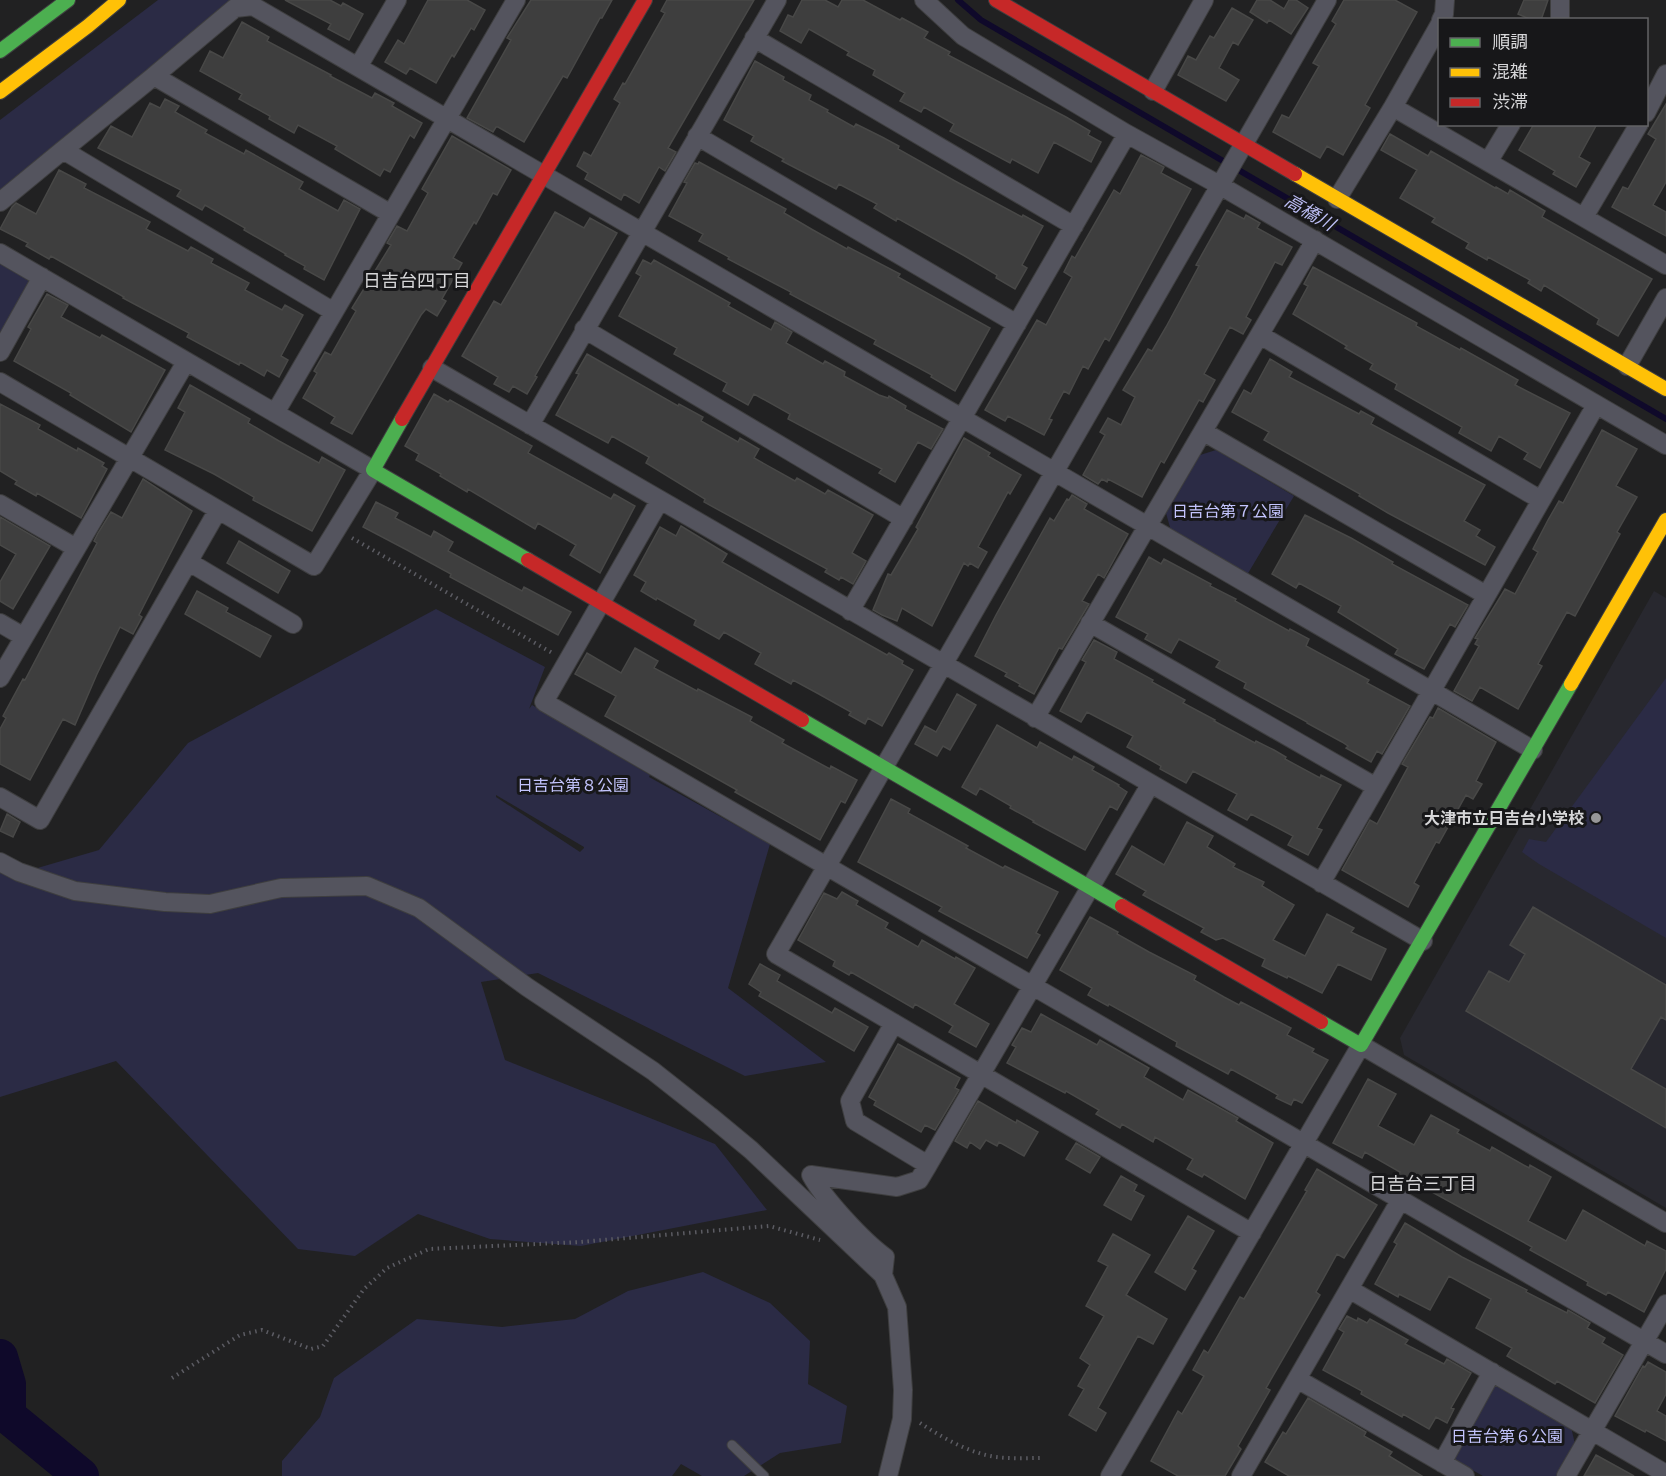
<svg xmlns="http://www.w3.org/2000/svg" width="1666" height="1476" font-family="Roboto,'Noto Sans JP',sans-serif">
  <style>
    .built { fill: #28282f }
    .green { fill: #2b2b45; fill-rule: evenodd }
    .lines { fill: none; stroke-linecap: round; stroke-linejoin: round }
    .stream { stroke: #0f092a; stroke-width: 6 }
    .river { stroke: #0f092a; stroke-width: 36 }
    .building { fill: #3e3e3e; stroke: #484847; stroke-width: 1.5 }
    .lane-casing { stroke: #3e3e3f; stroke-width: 11 }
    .street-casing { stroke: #3e3e3f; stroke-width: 20 }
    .fast-casing { stroke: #3e3e3f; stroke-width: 16 }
    .slow-casing { stroke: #3e3e3f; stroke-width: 16 }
    .jam-casing { stroke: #3e3e3f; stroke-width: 16 }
    .path { stroke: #5c5c63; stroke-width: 4; stroke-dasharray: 1.5 4.5; stroke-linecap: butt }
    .lane { stroke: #54545e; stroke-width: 9 }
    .street { stroke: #54545e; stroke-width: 18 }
    .fast { stroke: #4caf50; stroke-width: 14 }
    .slow { stroke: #ffc107; stroke-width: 14 }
    .jam { stroke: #c62828; stroke-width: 14 }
    .poi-dot { fill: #979798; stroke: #171719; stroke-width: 2 }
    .labels { text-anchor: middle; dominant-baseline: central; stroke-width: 6; stroke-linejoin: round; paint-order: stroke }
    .park-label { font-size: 16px; fill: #c3c4fd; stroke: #171719 }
    .poi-label { font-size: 16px; font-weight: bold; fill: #d6d6d8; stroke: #171719; text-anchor: end }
    .water-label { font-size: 18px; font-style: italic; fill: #bcbef5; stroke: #171719 }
    .neighbourhood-label { font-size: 18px; fill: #d6d6d8; stroke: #171719 }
  </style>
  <rect width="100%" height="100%" fill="#212122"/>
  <path class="built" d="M1654 591 1666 598V1208L1404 1055 1400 1038Z"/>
  <path class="green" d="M158 0H237L0 190V120Z
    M0 264 30 281 0 335Z
    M1216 450 1294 496 1247 575 1171 531 1166 513 1200 455Z
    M436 609 545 667 529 709 532 705 650 775 649 777 770 844 728 988 826 1062 745 1076 538 973 481 982 505 1060 715 1144 767 1210 581 1246 490 1239 418 1214 355 1256 298 1249 116 1061 0 1097V863L17 874 99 850 188 743ZM496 795 584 847V848L580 852 496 797Z
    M1666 678V938L1539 864 1522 852 1529 839 1546 842Z
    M703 1272 770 1303 810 1341 808 1384 847 1406 841 1443 780 1453 744 1476H702L681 1464 672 1476H282V1461L320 1417 334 1378 417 1319 502 1327 575 1319 628 1291Z
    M1494 1383 1571 1427 1575 1444 1556 1476H1483L1449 1457Z"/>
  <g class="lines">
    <path class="stream" d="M958 0 981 20 1666 419"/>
    <path class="river" d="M0 1357 8 1384V1416L81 1476"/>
  </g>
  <path class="building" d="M285 0H330L341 6 343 3 363 14 349 40 328 29 331 24Z
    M428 0H467L485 10 474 30 471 28 454 57 452 55 436 83 410 68 406 74 385 62 398 40 404 44Z
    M531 0H612L602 18H600L567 78 563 76 524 142 498 127H496L493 132 467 118 511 40 507 38Z
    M667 0H754L668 148 676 152 665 171 659 167 639 203 624 194 621 200 585 179 588 173 577 166 584 152 591 156 620 103 614 99 623 83 625 84 665 13 661 11Z
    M802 0H825L838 7 842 0H863L900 20 902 18 928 32 924 38 950 52 948 55 1066 117 1090 131 1088 135 1101 142 1091 162 1054 142 1038 173 1012 159 1010 163 950 131 954 124 924 107 921 112 900 101 905 93 873 75 875 70 847 55 849 52 809 29 801 43 780 31 788 15 793 17Z
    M1257 0H1270L1284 9 1289 0H1296L1308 8 1291 34 1269 20 1267 23 1250 12Z
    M1344 0H1395L1417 12 1365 105 1370 108 1343 155 1327 146 1320 158 1273 132 1282 115 1289 118 1319 66 1313 63 1336 24 1332 21Z
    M1524 0H1548L1541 20H1532L1518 14Z
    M1232 8 1253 20 1238 45 1233 42 1219 68 1239 80 1226 101 1178 75 1188 56 1196 60 1210 36 1214 38Z
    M242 22 269 37 267 41 331 75 330 76 372 98 375 93 394 103 392 106 422 123 414 138 410 135 390 172 384 169 380 176 335 149 337 146 298 125 294 133 269 119 270 116 239 99 242 94 200 71 210 51 223 58Z
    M755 61 784 77 783 80 811 95 809 100 828 110 827 112 854 127 856 124 882 137 899 146 898 149 955 181 1022 217 1023 215 1043 226 1022 265 1027 268 1015 289 996 278 997 275 963 255 897 218 896 221 874 208 877 204 839 184 836 189 782 161 784 159 751 141 754 136 724 120Z
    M165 99 179 106 175 112 207 130 205 133 244 154 246 150 303 182 299 189 338 211 344 200 360 209 324 280 304 269 305 266 285 255 286 254 244 230 245 228 205 205 202 210 177 196 181 190 98 148 111 126 132 137 150 103 160 108Z
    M1666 104V182L1653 205 1666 212V236L1612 207 1623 187 1628 189 1656 139 1648 134Z
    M1534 124H1597L1579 157 1590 163 1576 187 1553 174 1555 171 1519 150Z
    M1390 134 1428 156 1431 151 1495 188 1496 187 1508 194 1510 190 1545 211 1542 217 1652 279 1618 336 1597 324 1599 319 1544 285 1541 291 1528 283 1530 280 1488 257 1487 260 1466 248 1469 243 1432 222 1435 218 1400 198 1417 170 1381 150Z
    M452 136 511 170 497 195 493 193 476 224 474 222 453 258 462 263 442 299 446 301 437 316 426 309 421 315 352 434 331 423 335 417 303 398 317 373 314 371 325 352 331 355 356 311 352 308 391 245 387 243 397 226 407 231 428 193 422 189Z
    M1141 155 1164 167 1161 173 1191 189 1109 341 1105 338 1088 369 1083 366 1069 394 1064 391 1049 419 1052 420 1044 435 1008 416 1005 421 985 410 1037 320 1046 325 1072 277 1064 272 1072 256 1075 258 1114 190 1120 194Z
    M699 162 786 209 784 213 813 230 847 249 848 247 900 274 898 277 990 328 955 391 931 377 932 375 874 344 876 340 790 294 791 292 728 259 729 257 699 241 703 234 669 216 687 183 684 182 695 163 698 164Z
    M59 170 86 184 84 188 150 222 146 229 188 251 191 247 213 259 211 263 249 283 245 290 282 310 285 305 303 315 281 356 288 360 279 377 267 370 264 376 240 362 239 365 187 337 189 333 123 298 124 297 51 256 49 259 26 246 28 243 0 229 12 207 16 203 36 214Z
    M1227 210 1244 219 1246 215 1260 223 1257 228 1292 247 1282 265 1275 262 1246 317 1251 320 1243 334 1230 327 1204 374 1215 380 1203 402 1199 400 1164 463 1161 461 1142 497 1108 479 1107 482 1102 479 1098 484 1083 475 1105 435 1100 432 1108 418 1121 425 1135 397 1123 390 1148 349 1152 351 1166 327 1199 266 1196 265Z
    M555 212 584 228 590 218 617 233 535 376 537 377 527 394 513 386 509 392 494 384 498 377 462 356 494 301 501 305Z
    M643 260 651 264 654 260 730 303 728 306 771 330 775 322 792 332 786 343 823 364 825 361 845 372 844 376 879 395 888 398 889 396 906 406 905 409 943 429 931 449 918 442 895 482 879 473 882 469 788 419 790 414 754 394 748 405 723 391 727 383 674 354 677 348 619 316 641 276 636 273Z
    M1313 267 1417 323 1416 326 1460 350 1461 348 1518 380 1515 385 1570 413 1540 468 1524 459 1528 453 1499 436 1491 451 1459 433 1462 427 1395 389 1397 384 1370 369 1373 364 1345 348 1347 346 1293 314 1308 286 1304 284Z
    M47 294 68 305 61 317 100 338 102 335 165 370 131 432 70 395 71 393 14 361 31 329 28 327Z
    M587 354 678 406 679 404 703 417 701 421 738 442 740 438 759 449 754 458 795 481 797 478 825 494 828 490 873 515 852 553 866 561 853 584 841 577 839 580 825 572 827 569 704 502 705 499 646 463 649 457 612 436 608 443 556 415 579 374 576 373Z
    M1270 359 1292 372 1289 377 1359 414 1361 411 1374 418 1371 424 1485 485 1464 521 1480 530 1476 536 1495 547 1485 565 1388 513 1359 496 1360 494 1264 440 1269 432 1232 412 1244 390 1251 394Z
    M190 385 250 419 248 423 279 441 319 463 322 457 345 470 312 531 253 500 254 497 214 474 165 450 185 412 178 408Z
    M434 394 448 402 450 400 532 446 528 453 611 499 614 494 635 506 600 573 570 555 576 545 538 523 535 529 468 489 467 492 440 476 441 474 416 460 419 454 405 446Z
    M0 404 40 425 38 429 77 451 78 448 104 463 102 466 107 469 81 518 37 493 36 496 15 484 17 481 0 471Z
    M1602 430 1637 449 1616 486 1637 497 1617 532 1620 534 1575 616 1567 612 1538 664 1542 666 1518 709 1480 687 1472 701 1454 691 1479 646 1475 644 1478 639 1475 638 1505 589 1515 594 1538 552 1533 549 1548 520 1559 501 1563 503Z
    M964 438 990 453 988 456 1021 475 1010 494 1008 492 978 547 987 552 978 568 970 563 968 566 964 563 932 626 902 608 897 621 882 615 873 610 888 574 891 575 918 529 916 527Z
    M143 479 192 511 139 615 142 617 133 634 120 627 97 674 75 725 63 719 30 780 0 764V729L6 718 3 716 23 679 25 680 97 543 94 541 98 533 111 512 122 518Z
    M1072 495 1087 504 1084 509 1128 534 1104 578 1098 574 1082 601 1089 604 1062 649 1059 648 1034 694 1019 686 1020 684 1005 676 1007 673 975 656 996 615 1050 518 1054 521 1067 499 1069 500Z
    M376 502 398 513 395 518 431 537 434 531 453 542 448 551 522 591 524 587 571 612 558 635 450 577 451 574 407 550 363 527Z
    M1305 515 1351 538 1393 562 1392 564 1468 605 1455 627 1450 624 1424 669 1395 654 1398 649 1338 612 1341 606 1299 583 1296 588 1272 574Z
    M0 517 50 546 13 609 0 601V582L16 554 0 545Z
    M681 526 727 554 722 562 887 655 889 653 903 661 902 664 913 670 882 726 868 718 865 724 849 715 851 712 817 693 793 680 791 684 755 664 761 653 724 632 719 639 694 625 696 620 657 598 656 600 641 591 646 582 634 575 660 527 676 536Z
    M239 541 290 571 278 593 227 563Z
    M1149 557 1161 564 1164 559 1211 584 1210 586 1236 599 1235 601 1289 631 1290 629 1309 639 1306 646 1369 680 1367 683 1410 706 1382 754 1377 751 1371 762 1346 748 1348 746 1342 742 1307 723V722L1244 688 1246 683 1216 667 1220 661 1179 639 1171 653 1145 639 1148 634 1116 617Z
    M197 591 228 608 226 612 271 636 260 657 185 614Z
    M1094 640 1117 652 1114 659 1153 680 1152 682 1185 700 1183 703 1215 720 1214 721 1255 743 1256 741 1274 750 1286 757 1285 759 1320 778 1321 775 1341 785 1317 828 1322 830 1308 855 1288 845 1293 836 1251 814 1247 820 1228 810 1237 794 1193 771 1186 783 1160 769 1161 766 1127 747 1133 736 1087 712 1081 722 1060 711 1086 662 1082 660Z
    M635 648 658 661 654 668 697 691 698 689 752 717 750 721 784 740 782 743 830 769 831 766 857 780 845 803 841 801 820 840 735 792 737 790 605 716 616 696 575 674 587 653 621 673Z
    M957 694 976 705 950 750 943 746 937 756 915 744 925 726 936 732Z
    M1438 708 1496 742 1476 781 1482 784 1473 799 1466 795 1439 843 1436 842 1414 883 1419 886 1408 907 1342 870 1370 820 1377 824 1408 767 1402 764 1430 717 1433 718Z
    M997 725 1037 748 1040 742 1072 760 1074 756 1094 767 1092 770 1119 785 1118 786 1127 792 1117 810 1110 806 1085 850 1033 822 1034 821 1010 808 1011 806 980 788 976 795 962 787Z
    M891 799 910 809 908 813 968 846 966 848 1003 868 1005 866 1058 892 1036 933 1040 935 1027 958 939 911 942 907 858 862Z
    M7 814 20 822 13 837 0 831Z
    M1187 822 1213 836 1207 847 1235 864 1233 867 1264 882 1262 886 1294 905 1273 940 1305 956 1327 914 1354 928 1351 932 1386 949 1371 980 1338 964 1322 993 1288 976 1287 978 1262 966 1265 959 1223 938 1216 940 1201 932 1204 928 1143 895 1146 891 1116 874 1132 846 1164 865Z
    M842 892 858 901 856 905 888 923 885 928 918 947 922 940 955 959 956 957 975 968 954 1004 989 1024 976 1047 949 1032 953 1026 915 1004 913 1008 851 972 849 975 833 966 835 961 798 940 824 893 837 899Z
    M1533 907 1666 985V1020L1661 1017 1631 1069 1666 1089V1128L1466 1011 1489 971 1509 982 1525 954 1510 945Z
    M1090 917 1118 932 1117 934 1149 952 1196 976 1194 980 1224 997 1239 1005 1241 1002 1291 1028 1287 1035 1314 1049 1312 1052 1328 1060 1302 1103 1294 1099 1291 1105 1276 1098 1278 1095 1231 1069 1228 1074 1176 1046 1177 1042 1109 1004 1108 1006 1088 995 1092 988 1060 970Z
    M760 964 780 975 777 981 815 1003 832 1013 835 1008 868 1027 854 1051 759 996 761 992 749 984Z
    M1041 1014 1097 1045 1100 1040 1149 1068 1144 1077 1183 1100 1188 1090 1238 1118 1236 1121 1273 1143 1245 1199 1204 1174 1202 1177 1187 1169 1193 1159 1155 1137 1153 1142 1122 1124 1120 1128 1096 1114 1099 1110 1066 1091 1065 1093 1007 1063 1016 1047 1012 1045 1022 1028 1031 1032Z
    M898 1044 960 1078 955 1088 959 1090 935 1130 925 1125 921 1132 874 1105 876 1101 869 1097Z
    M1368 1079 1396 1094 1378 1126 1414 1145 1431 1115 1459 1130 1457 1133 1490 1151 1492 1147 1529 1168 1530 1165 1551 1177 1528 1221 1566 1241 1583 1210 1645 1246 1647 1241 1666 1251V1269L1644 1312 1608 1292 1606 1295 1587 1285 1588 1282 1530 1250 1532 1247 1399 1174 1400 1172 1365 1152 1362 1158 1333 1143Z
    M978 1101 1016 1123 1017 1120 1038 1132 1024 1156 999 1142 997 1146 986 1140 980 1149 970 1142 967 1148 955 1141Z
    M1076 1143 1100 1157 1090 1173 1066 1159Z
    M1317 1169 1377 1205 1344 1258 1337 1254 1316 1292 1320 1295 1266 1388 1270 1390 1238 1446 1241 1449 1225 1476H1178L1151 1461 1178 1411 1182 1414 1204 1376 1193 1370 1204 1350 1208 1353 1240 1297 1244 1299 1307 1191 1305 1190Z
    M1121 1176 1137 1185 1134 1191 1144 1196 1131 1220 1104 1205Z
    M1188 1216 1214 1231 1192 1269 1196 1271 1185 1290 1155 1272Z
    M1405 1223 1462 1257 1527 1290 1526 1292 1567 1313 1568 1310 1590 1323 1587 1328 1605 1338 1602 1343 1623 1355 1595 1403 1557 1381 1555 1384 1507 1356 1512 1348 1476 1328 1491 1299 1449 1276 1430 1310 1399 1294 1398 1297 1375 1284 1397 1244 1394 1242Z
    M1113 1234 1150 1255 1126 1295 1167 1319 1153 1344 1138 1336 1098 1408 1106 1413 1096 1431 1069 1415 1084 1389 1078 1386 1090 1365 1080 1358 1104 1316 1086 1306 1108 1266 1098 1261Z
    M1347 1316 1357 1321 1358 1318 1367 1323 1370 1319 1408 1340 1405 1344 1444 1364 1447 1359 1471 1373 1451 1408 1454 1409 1447 1423 1436 1417 1429 1429 1403 1414 1402 1417 1361 1394 1362 1391 1323 1370 1344 1332 1339 1329Z
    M1648 1362 1666 1372V1394L1657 1411 1666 1416V1441L1646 1430 1645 1432 1615 1416 1643 1366 1645 1367Z
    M1308 1398 1366 1432 1364 1436 1392 1452 1389 1456 1422 1476H1289L1265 1462 1283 1432 1286 1434Z
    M1596 1455 1634 1476H1584Z"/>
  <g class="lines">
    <defs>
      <path id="lane" d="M732 1445 764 1476"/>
      <path id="street" d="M924 0 963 36 1127 134 1221 186 1666 445
        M1560 0V20
        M1441 20 1444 14 1445 0
        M754 38 1074 226
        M358 67 397 0
        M154 76 235 8 253 6 1533 750
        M1153 91 1204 0
        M1393 107 1666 265
        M1646 113 1666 74
        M697 136 1017 324
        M63 150 154 76 391 214
        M1488 162 1511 124
        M1337 199 1393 107 1440 24
        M0 202 63 150 334 312
        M1584 217 1639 124
        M0 253 373 470 314 566 0 382
        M584 329 904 519
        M1260 335 1541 500
        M0 352 42 277
        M1627 366 1666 298
        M432 368 1423 941
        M275 413 516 0
        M530 425 777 0
        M1204 432 1486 595
        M660 500 544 702 1666 1354
        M0 504 76 548
        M189 562 293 624
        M850 611 1127 134
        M0 623 24 637
        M1090 623 1376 787
        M0 678 186 362
        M1035 718 1315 240
        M0 797 40 820 218 510
        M0 862 19 872 75 891 165 902 210 904 281 888 367 886 419 908 527 987 653 1071 710 1116 751 1150 883 1275 897 1307 903 1390 902 1419 888 1476
        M1321 883 1596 405
        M894 1023 850 1101 855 1121 928 1165 1150 785
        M1252 1233 776 954 1327 0
        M883 1275 885 1257C863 1241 824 1199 811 1175L897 1187 919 1180 928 1165
        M1349 1289 1666 1474
        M1297 1379 1465 1476
        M1442 1463 1492 1372
        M1110 1476 1361 1045 1666 1223
        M1241 1476 1401 1199
        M1566 1476 1666 1304"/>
      <path id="fast" d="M0 51 68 0
        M402 419 373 470 528 560
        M802 720 1122 906
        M1321 1022 1361 1045 1571 684"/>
      <path id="slow" d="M0 92 88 26 119 0
        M1295 174 1666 389
        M1571 684 1666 520"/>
      <path id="jam" d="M996 0 1295 174
        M402 419 645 0
        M528 560 802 720
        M1122 906 1321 1022"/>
    </defs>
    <use href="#lane" class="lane-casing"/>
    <use href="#street" class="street-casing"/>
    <use href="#fast" class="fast-casing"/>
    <use href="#slow" class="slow-casing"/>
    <use href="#jam" class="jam-casing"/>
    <path class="path" d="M352 538 554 654
      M172 1378 240 1335 262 1330 311 1349 323 1346 364 1289 387 1268 429 1249 580 1242 769 1226 820 1240
      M920 1423C943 1438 969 1453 996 1457 1012 1459 1028 1458 1043 1458"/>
    <use href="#lane" class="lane"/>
    <use href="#street" class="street"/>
    <use href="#fast" class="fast"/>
    <use href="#slow" class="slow"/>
    <use href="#jam" class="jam"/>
  </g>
  <circle class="poi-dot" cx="1596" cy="818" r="6"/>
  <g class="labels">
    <g class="park-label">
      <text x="1228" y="511">日吉台第７公園</text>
      <text x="573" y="785">日吉台第８公園</text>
      <text x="1507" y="1436">日吉台第６公園</text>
    </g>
    <g class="poi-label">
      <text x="1584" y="818">大津市立日吉台小学校</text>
    </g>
    <g class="water-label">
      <text transform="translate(1310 212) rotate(30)">高橋川</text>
    </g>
    <g class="neighbourhood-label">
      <text x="417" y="280">日吉台四丁目</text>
      <text x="1423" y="1183">日吉台三丁目</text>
    </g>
  </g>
  <rect x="1438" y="18" width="210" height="108" fill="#171719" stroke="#636365" stroke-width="1.5"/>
  <rect x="1450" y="38" width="30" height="9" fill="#4caf50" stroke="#636365" stroke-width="1.5"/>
  <text x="1492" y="48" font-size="18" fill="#d6d6d8">順調</text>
  <rect x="1450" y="68" width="30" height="9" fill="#ffc107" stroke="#636365" stroke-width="1.5"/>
  <text x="1492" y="78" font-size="18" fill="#d6d6d8">混雑</text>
  <rect x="1450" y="98" width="30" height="9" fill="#c62828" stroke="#636365" stroke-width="1.5"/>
  <text x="1492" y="108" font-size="18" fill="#d6d6d8">渋滞</text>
</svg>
